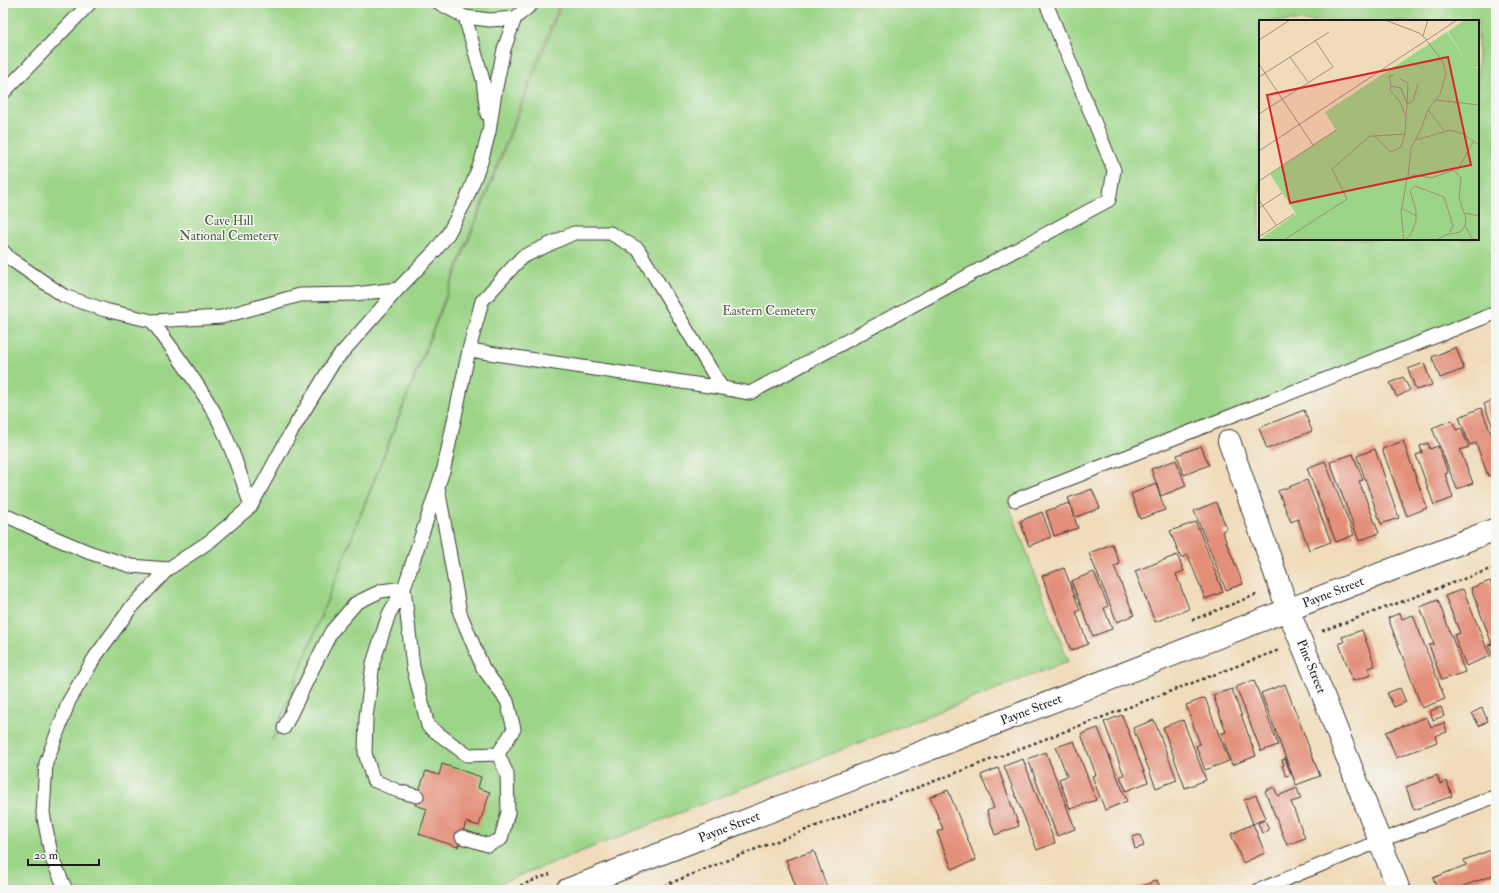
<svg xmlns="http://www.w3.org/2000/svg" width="1499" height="893" font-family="'IM FELL Double Pica',serif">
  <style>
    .green { fill: #9dd588; stroke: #5c7852; fill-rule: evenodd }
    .building { fill: #e38f79 }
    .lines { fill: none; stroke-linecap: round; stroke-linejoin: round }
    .service-casing { stroke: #3c3934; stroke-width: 15 }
    .minor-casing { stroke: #3c3934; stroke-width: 24 }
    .path { stroke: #3c3934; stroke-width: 2.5; stroke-dasharray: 3 3; stroke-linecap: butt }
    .service { stroke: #fff; stroke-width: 13 }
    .minor { stroke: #fff; stroke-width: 22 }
    .labels { text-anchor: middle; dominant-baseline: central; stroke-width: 3; stroke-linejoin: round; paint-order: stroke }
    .park-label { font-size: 13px; fill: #495d42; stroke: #f6f6f2 }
    .street-label { font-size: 13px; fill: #1c1c1c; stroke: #f6f6f2 }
    .inset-road { fill: none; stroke: #9b8f7b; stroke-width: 1 }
    .view { fill: #d62828; fill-opacity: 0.15; stroke: #d62828; stroke-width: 2 }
    .inset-edge { fill: none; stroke: #1c1c1c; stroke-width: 2 }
  </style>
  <rect width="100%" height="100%" fill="#f6f6f2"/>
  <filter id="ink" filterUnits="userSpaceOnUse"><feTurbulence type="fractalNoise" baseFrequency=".025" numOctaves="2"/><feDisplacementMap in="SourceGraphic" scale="8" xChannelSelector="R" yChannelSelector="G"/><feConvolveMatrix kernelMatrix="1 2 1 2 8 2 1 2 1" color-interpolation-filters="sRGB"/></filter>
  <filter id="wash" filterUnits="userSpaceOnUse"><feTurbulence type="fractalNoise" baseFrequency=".012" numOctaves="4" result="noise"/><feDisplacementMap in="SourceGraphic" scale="16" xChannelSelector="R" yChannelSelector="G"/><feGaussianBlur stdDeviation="0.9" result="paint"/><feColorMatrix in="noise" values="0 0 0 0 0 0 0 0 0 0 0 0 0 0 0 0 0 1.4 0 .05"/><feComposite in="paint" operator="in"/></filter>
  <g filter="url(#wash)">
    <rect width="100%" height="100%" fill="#f0dcba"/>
    <path class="green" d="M3 3H560L272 741 562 3H1496V310L1008 503 1068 661 483 890H3ZM1260 21H1478V239H1260Z"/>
    <g id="blocks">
      <path class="building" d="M1456 347 1464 369 1440 378 1432 357Z
        M1424 363 1432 385 1416 390 1408 369Z
        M1403 377 1410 390 1397 397 1390 383Z
        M1496 399V435L1484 404Z
        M1481 408 1496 446V473L1488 476 1476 443 1470 445 1459 417Z
        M1304 410 1312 431 1267 449 1259 428Z
        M1452 420 1456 430 1461 428 1469 447 1460 450 1473 483 1457 489 1432 428Z
        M1403 441 1427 508 1407 516 1382 449Z
        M1428 443 1430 449 1438 446 1448 473 1445 474 1453 498 1434 505 1416 455 1422 453 1420 446Z
        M1201 446 1209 465 1184 475 1177 455Z
        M1375 449 1399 518 1381 524 1357 456Z
        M1353 454 1363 480 1359 481 1379 533 1359 541 1330 462Z
        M1176 460 1186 486 1161 496 1151 469Z
        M1325 461 1354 535 1336 542 1307 468Z
        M1307 480 1331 542 1309 550 1298 519 1291 522 1278 491Z
        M1156 484 1165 510 1140 519 1131 494Z
        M1092 489 1100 508 1076 517 1068 498Z
        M1216 502 1227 529 1222 531 1243 584 1226 590 1194 511Z
        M1069 503 1078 528 1054 536 1046 511Z
        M1042 512 1051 537 1029 546 1020 521Z
        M1196 522 1223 592 1205 599 1188 555 1181 558 1170 531Z
        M1112 544 1120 564 1114 566 1134 615 1117 622 1089 553Z
        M1177 555 1184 571 1176 574 1189 609 1155 622 1135 571Z
        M1064 568 1080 610 1076 612 1088 644 1071 651 1042 576Z
        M1094 572 1108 606 1104 608 1112 629 1093 636 1071 581Z
        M1490 581 1496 597V665L1488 645 1492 644 1471 588Z
        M1463 589 1490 656 1466 666 1454 635 1460 633 1445 596Z
        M1438 600 1465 672 1442 680 1429 645 1434 644 1420 607Z
        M1400 613 1402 619 1413 615 1445 699 1422 708 1388 618Z
        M1362 630 1375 666 1368 668 1371 675 1353 681 1339 643 1344 642 1342 637Z
        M1254 680 1278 745 1261 751 1236 687Z
        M1285 684 1320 776 1296 785 1261 693Z
        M1400 688 1406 702 1394 707 1387 693Z
        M1232 689 1256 756 1232 765 1221 734 1226 732 1213 695Z
        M1205 698 1229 761 1205 770 1196 746 1200 744 1186 705Z
        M1441 707 1444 716 1433 720 1430 711Z
        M1482 708 1488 721 1479 726 1472 713Z
        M1122 715 1148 782 1126 791 1120 776 1124 775 1104 722Z
        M1427 717 1431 727 1444 723 1447 732 1435 736 1437 742 1396 758 1386 732Z
        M1154 720 1177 780 1156 788 1133 728Z
        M1183 720 1206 780 1185 788 1163 727Z
        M1098 728 1127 801 1105 810 1092 776 1096 775 1081 734Z
        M1074 741 1096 800 1070 809 1059 779 1067 776 1056 747Z
        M1046 752 1075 829 1057 836 1028 759Z
        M1023 759 1055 843 1037 850 1004 766Z
        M1285 759 1291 774 1286 776 1282 766 1284 765 1282 760Z
        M442 764 481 777 478 788 490 792 479 826 466 822 458 847 419 834 427 809 415 805 417 796 426 771 439 775Z
        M998 768 1019 826 995 835 987 811 994 808 981 775Z
        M1437 775 1440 784 1447 781 1452 796 1414 810 1406 787Z
        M1274 787 1278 796 1297 788 1301 799 1291 802 1305 838 1287 845 1265 791Z
        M948 790 976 860 952 869 937 832 943 829 930 797Z
        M1256 795 1266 818 1253 824 1244 800Z
        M1265 820 1269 830 1262 833 1258 823Z
        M1253 824 1265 853 1243 863 1231 834Z
        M1140 835 1144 846 1135 849 1132 837Z
        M1491 850 1496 863V874L1453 890H1438L1433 878 1466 865 1464 860Z
        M814 851 828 890H797L786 860Z
        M1157 880 1161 890H1133Z"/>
    </g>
  </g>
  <g filter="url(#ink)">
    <use href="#blocks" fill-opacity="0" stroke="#3c3934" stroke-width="1"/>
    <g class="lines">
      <defs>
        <path id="service" d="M439 3 465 17 490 20 515 18 533 3
          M465 17 483 80 487 114
          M3 93 90 3
          M3 251 9 258 64 296 105 310 152 321 222 317 300 295 355 294 398 289
          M152 321C174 351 196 380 214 412 230 441 240 474 251 506
          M469 350 482 301 522 257 574 233H610L638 249 722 388 750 393 1109 200 1114 170 1046 3
          M438 487 460 613 483 668 507 701 514 729 498 754 467 755 428 726 413 667 404 588 444 468 469 350 722 388
          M1015 500 1496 313
          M3 514 43 533 88 552 131 566 168 569
          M284 728 313 668 331 632 356 603 381 591 404 588 389 614 373 663 366 718 365 753 373 780 398 791 417 796
          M462 837 488 845 501 839 508 812 507 774 498 754
          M66 890 52 859 43 813 46 763 69 701 95 657 130 609 168 569 210 541 251 506 290 434 333 363 398 289 435 251 448 234 466 200 481 162 489 132 495 92 504 49 515 18
          M1259 890 1380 841 1496 796"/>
        <g id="minor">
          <path id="s1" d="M1229 441 1288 610 1319 685 1399 890"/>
          <path id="s2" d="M567 890 1496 529"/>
        </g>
      </defs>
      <use href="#service" class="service-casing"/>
      <use href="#minor" class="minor-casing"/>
      <path class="path" d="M1192 620 1258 594
        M1322 631 1496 567
        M509 890 550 874
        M653 890 748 852 1279 650"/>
      <use href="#service" class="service"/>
      <use href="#minor" class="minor"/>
    </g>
  </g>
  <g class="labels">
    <g class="park-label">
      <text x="229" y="221">Cave Hill<tspan x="229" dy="15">National Cemetery</tspan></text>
      <text x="769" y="311">Eastern Cemetery</text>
    </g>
    <g class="street-label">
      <text stroke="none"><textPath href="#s2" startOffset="822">Payne Street</textPath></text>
      <text stroke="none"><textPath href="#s1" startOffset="240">Pine Street</textPath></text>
      <text stroke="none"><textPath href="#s2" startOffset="498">Payne Street</textPath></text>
      <text stroke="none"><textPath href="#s2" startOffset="174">Payne Street</textPath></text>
    </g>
  </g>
  <g transform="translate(1259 20)">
    <rect width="220" height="220" fill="#f0dcba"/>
    <path d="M205 0H220V47H213L220 48V220H0L37 194 11 154 77 110 66 92 188 12 211 47 189 12Z" fill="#9dd588"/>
    <path class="inset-road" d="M126 0 160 13 168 20M164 16 169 0M0 20 31 0M31 37 49 62M0 44 54 125M0 57 70 12M141 59 149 63 148 84 154 81 159 64M132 66 130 56 135 55M177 80 220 85M169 90 185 110M0 94 74 47 56 20M115 116 146 114 148 84 142 68 132 66 131 70 141 82 147 97M157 120 191 110 204 114 220 125M0 131 198 0M198 151 214 122M149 156 152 128 162 109 169 90 181 74 187 54 184 42 168 21M0 161 77 110M0 180 17 205M0 188 23 173M142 188 158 196M206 193 220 196M206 206 214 220M0 217 35 194M25 220 88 179 73 149 111 116H115L132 132 142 127 146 114M145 220 142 192 148 158 155 155 172 158 195 150 202 158 200 179 207 198 206 206 201 212 186 215 177 220M146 220 152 214 157 201V190L151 171 156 166 185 177 194 206 190 213"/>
    <path class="view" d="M189 37 212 145 31 183 8 75Z"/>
    <rect width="220" height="220" class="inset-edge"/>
  </g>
  <rect width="1499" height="893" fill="none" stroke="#f6f6f2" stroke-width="16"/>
  <path d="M28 859v6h71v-6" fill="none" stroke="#1c1c1c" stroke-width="2"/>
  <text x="34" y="859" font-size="12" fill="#1c1c1c" stroke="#f6f6f2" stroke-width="3" paint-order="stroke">20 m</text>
</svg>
